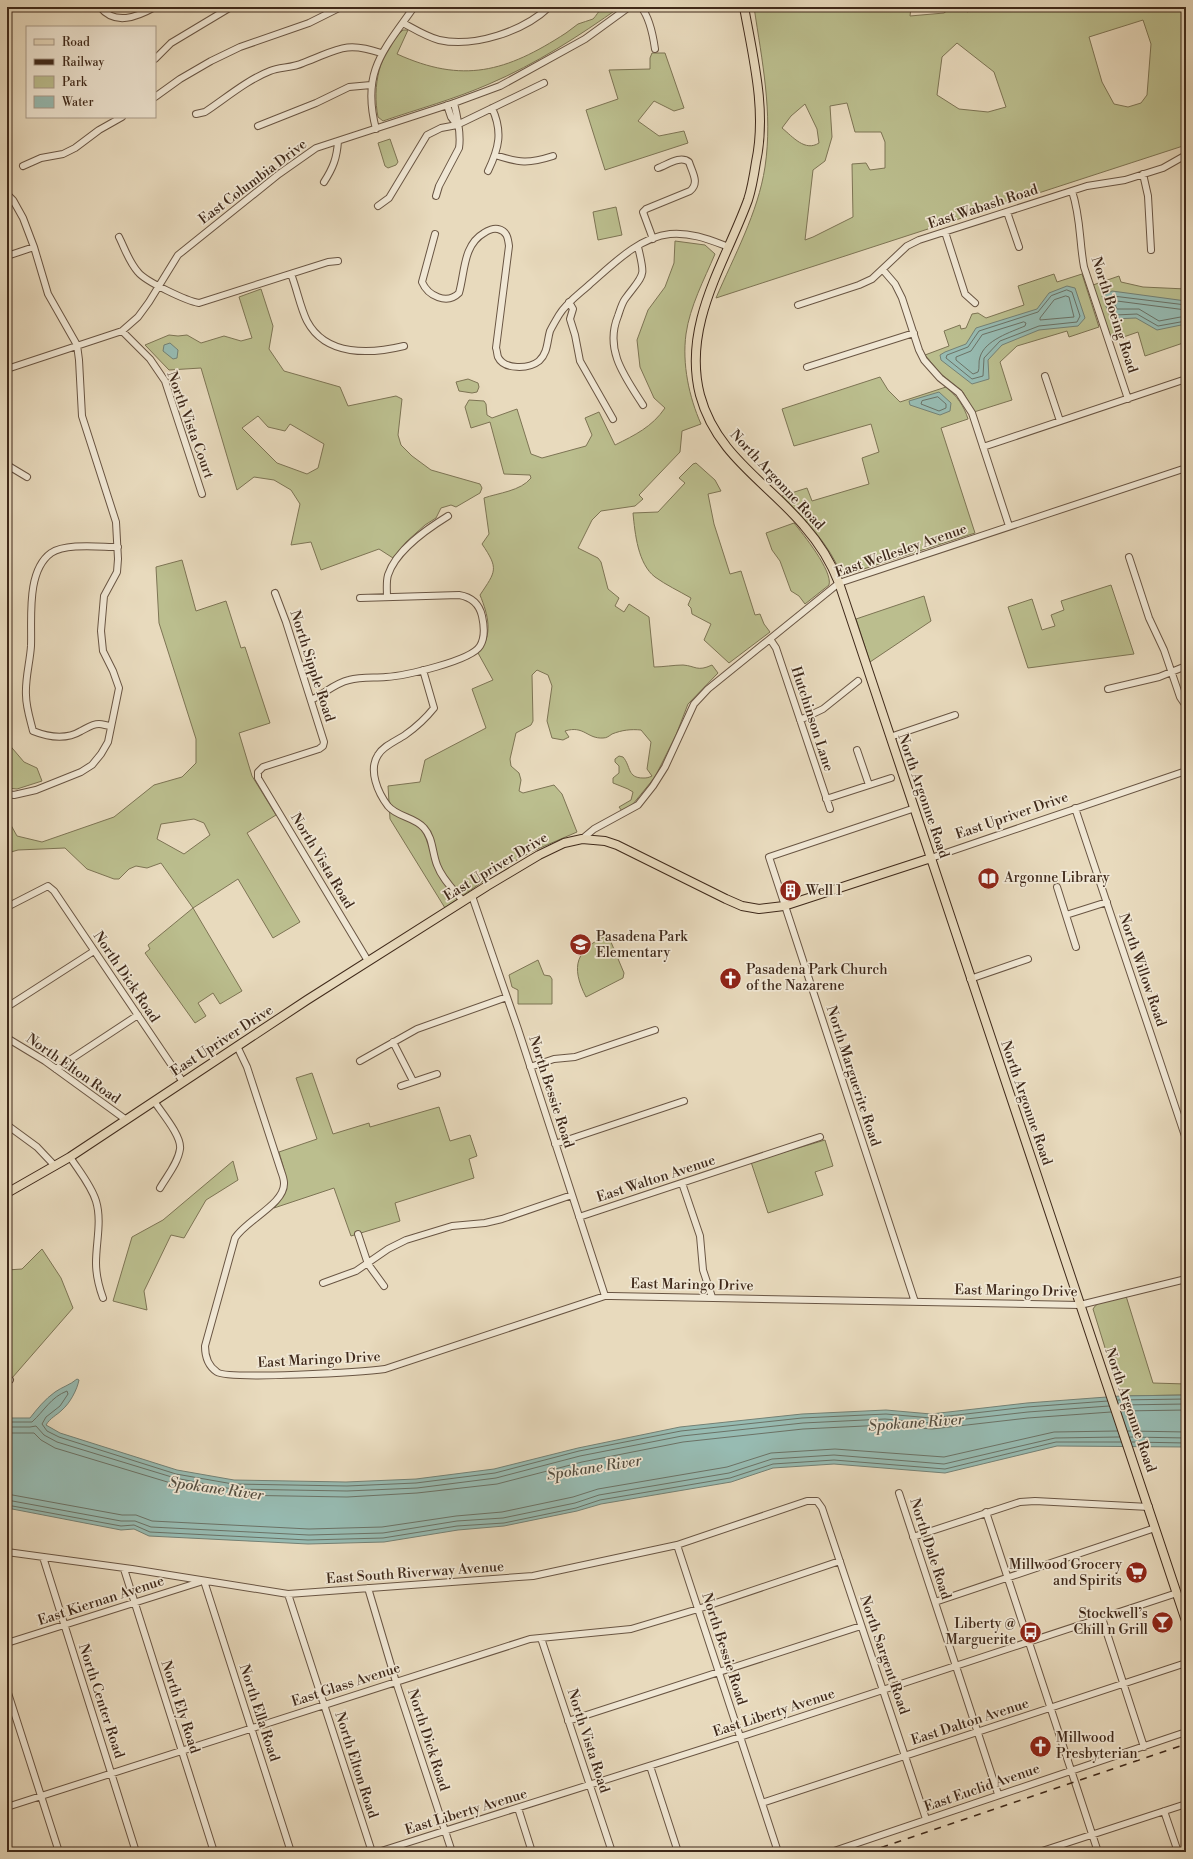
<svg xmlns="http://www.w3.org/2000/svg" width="1193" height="1859" font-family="'Libre Bodoni',serif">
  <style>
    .green { fill: #bbbe8e; stroke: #7d7454; fill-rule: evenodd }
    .water { fill: #97bbb2; stroke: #748175 }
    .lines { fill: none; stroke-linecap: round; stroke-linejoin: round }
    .shore { stroke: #6b7266; stroke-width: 1 }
    .minor-casing { stroke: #695543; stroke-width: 8 }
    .major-casing { stroke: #3f291a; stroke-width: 10 }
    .minor { stroke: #f0e7d4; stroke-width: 6 }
    .major { stroke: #e8dabd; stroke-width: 8 }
    .rail { stroke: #3f291a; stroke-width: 1.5; stroke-dasharray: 7 7; stroke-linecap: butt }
    .labels { text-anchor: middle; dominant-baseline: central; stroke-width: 3.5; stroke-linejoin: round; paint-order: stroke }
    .street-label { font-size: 14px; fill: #3f291a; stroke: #f0e7d4 }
    .poi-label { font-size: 14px; fill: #3f291a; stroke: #f0e7d4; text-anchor: start }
    .water-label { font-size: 15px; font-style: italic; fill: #554e40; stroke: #f0e7d4 }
  </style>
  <rect width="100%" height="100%" fill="#e8dabd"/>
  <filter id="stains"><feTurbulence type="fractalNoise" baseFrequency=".005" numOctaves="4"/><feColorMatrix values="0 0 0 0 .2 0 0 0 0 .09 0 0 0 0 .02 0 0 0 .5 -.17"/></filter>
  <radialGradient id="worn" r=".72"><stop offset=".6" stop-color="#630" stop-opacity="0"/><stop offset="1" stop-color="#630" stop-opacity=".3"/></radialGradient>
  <path class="green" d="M602 7H620C579 36 536 64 489 84 455 99 418 109 383 121L378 117C372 86 379 52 403 30H408L397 54C463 84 506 72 566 33 570 30 574 27 578 24 583 22 588 21 593 19 596 16 599 11 602 7Z
    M754 7H911L910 16 944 13 952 7H958L968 12 971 7H1186V145L716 298C734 256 758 213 765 167 773 113 762 61 754 7ZM1143 20 1151 44 1147 95 1141 103 1128 107 1114 104 1102 82 1089 37ZM957 43 994 72 1006 107 988 112 959 109 937 95 942 57ZM847 103 855 132H881L885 142V168L870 170 866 163 852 164 853 217 813 237 805 240 813 170 825 161 832 137 830 106ZM805 104 817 129 819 143C805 152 793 137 782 128L791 116Z
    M652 53H665L684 108 674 111 654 101 638 121 659 136 684 131 688 143 605 170 586 110 618 99 609 70 650 69V58Z
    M390 139 398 162 396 165 388 168 385 166 378 143Z
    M616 207 622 235 598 240 593 212Z
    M675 241 705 245 715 254C704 280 690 306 686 334 682 364 689 397 701 424L682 431 680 452 639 495 643 499 635 506 601 511 592 520 578 548 598 558 601 562 608 589 619 598 615 606 624 612 629 604 649 617 654 667C663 667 674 665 683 665 696 666 697 672 712 665L718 673 688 704 676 735 655 777 633 804 622 811 619 807 631 800 633 792 628 789 613 783V778L619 773V766L615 762V759L619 756 623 757C631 766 627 778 643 778 646 778 648 778 652 776L647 769 651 742 641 730C631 729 622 730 612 734 609 736 607 738 603 738 587 739 584 725 565 731L569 737 563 740 552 738 547 721 552 686 548 675 537 670 532 675 533 721 531 725 516 733 510 759 511 766 519 773 521 780 519 791 523 793 554 785 562 794 577 832 533 851 499 870 445 908 390 819 388 786 420 782 425 760 486 728 472 689 493 680 478 653C494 635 488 615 480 595 496 571 499 569 482 544L489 534 484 498C498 493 521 491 531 478L530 475 504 474 490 422 471 428 465 407 469 400 484 401 486 404 487 415 492 418 517 409 531 454 542 458 586 446 592 435 585 418 599 412 615 445C635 435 652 427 665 408L654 398 640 367 637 340 648 310 665 287 674 263Z
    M1054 274 1057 282 1082 274 1099 327 1069 337 1067 331 1017 346 1000 362 1012 400 974 412 963 392 941 374 925 355 949 346 944 331 960 325 961 329 966 328 972 314 978 313 986 318 1024 305 1018 286Z
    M1119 276 1121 282 1143 287 1186 289V342L1145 356 1138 332 1112 341 1093 285Z
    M261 289 273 326 269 349 284 371 340 387 348 406 396 396 402 399 398 435 401 445 412 456 431 470 480 484 482 488 480 493 456 507 451 505 441 508 436 518 425 525 406 542 393 558 379 549 321 570 311 542 291 545 300 504 291 490 274 480 254 477 237 490 201 368 169 370 145 345 169 335 178 336 187 335 201 343 224 336 241 341 252 338 239 297ZM258 416 268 427 285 431 290 424 324 444 318 468 307 474 277 463 242 428Z
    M880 377 888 390 900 402 946 387C957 396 964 406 968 419L941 428 975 533 842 576C829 544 806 520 782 496L807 488 812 501 869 484 862 458 879 452 871 424 794 446 782 409Z
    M468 379 478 383 479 387 477 392 472 393 459 391 456 382Z
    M696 463 715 480 721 491 708 494 714 524 730 574 741 571 755 615 760 614 764 624 770 632 729 663 704 640 711 624 692 614 691 608 688 605 691 598C679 591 666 585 655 577 638 564 635 534 633 513L658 512 685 483 679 478 693 464Z
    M794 523C803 534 833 571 829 585L805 604 799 596 791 591 780 561 772 550 766 533Z
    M182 560 196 611 226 601 241 648 245 647 270 723 239 733 252 776 276 815 247 833 300 922 273 938 238 879 193 908 242 991 220 1004 213 993 198 1003 206 1016 195 1023 145 953 150 949 148 945 193 908 161 863 147 868 136 866 129 869 119 879H114L87 869 65 848 18 850 11 852 7 844V818L17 836 42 842 114 817 154 785 182 777 196 763V739L159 623 156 567ZM194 819 204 823 210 835 184 854 157 839 161 824Z
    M1111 585 1134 654 1028 668 1008 607 1032 599 1042 630 1055 626 1051 615 1064 610 1061 601Z
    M924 596 931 621 870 662 856 619Z
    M7 742 24 762 37 768 42 781 17 789 7 788Z
    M608 935 624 973 623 978 586 997C570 966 576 949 608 935Z
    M538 960 544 975 550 976 552 979V1004H518V990L512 987 509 975Z
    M312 1073 333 1134 369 1123 370 1127 439 1107 450 1141 470 1135 477 1156 469 1159 474 1178 395 1203 400 1221 351 1236 334 1188 274 1208C292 1187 286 1177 279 1152L317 1139 296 1078Z
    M825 1140 833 1166 815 1172 823 1195 768 1213 751 1162Z
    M233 1161 238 1180 206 1200 184 1238 171 1235 144 1291 147 1310 113 1301 132 1237 163 1220Z
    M42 1249 61 1278 73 1308 12 1378 7 1377V1270L22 1269Z
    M1126 1296 1153 1383 1186 1384V1395L1120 1396 1093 1309C1098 1299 1116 1298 1126 1296Z"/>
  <path class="water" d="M1067 286 1075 288 1085 318 1078 326 1039 330 1002 345 988 360 989 379 972 384 941 360 940 355 945 352 966 344 976 328 1037 309 1049 293Z
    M1112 291 1186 301V324L1157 330 1136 318 1113 319 1109 314 1102 296Z
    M170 343 178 350 177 358 173 359 163 351 164 345Z
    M939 392 951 403 950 411 940 415 910 405 909 401Z
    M77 1379 79 1380C77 1390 70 1403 62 1410 57 1415 50 1418 46 1425L60 1433 177 1470 234 1480 346 1482 416 1479 494 1469 578 1448 680 1427 802 1414 886 1410 931 1414 1027 1403 1120 1396 1186 1395V1447L1057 1446 945 1473 834 1464 773 1468 731 1482 601 1504 577 1511 504 1526 458 1530 384 1542 308 1544 149 1536 134 1529 121 1530 7 1508V1418H30C37 1409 45 1399 55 1392 62 1387 70 1385 77 1379Z"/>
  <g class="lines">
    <path class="shore" d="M1067 290 1072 292 1080 316 1077 322 1039 326 1000 341 984 358 983 376 972 379 946 358 947 355 968 347 979 331 1038 312 1051 296Z
      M1066 296 1069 297 1074 317 1040 320V318L1054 300Z
      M1186 305 1113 296 1108 299 1112 312 1115 315 1137 314 1158 326 1186 321
      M1186 310 1117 301 1114 303 1117 309H1139L1159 321 1186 316
      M1024 322 1026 323 1025 326C1011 332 985 340 980 357 978 362 980 368 978 372L973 374 956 360V357L971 351 982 335Z
      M938 397 946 404V408L939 411 921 404 922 401Z
      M1118 1400 1186 1399
      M1120 1405 1186 1404
      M1122 1411 1186 1410
      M7 1422H32C44 1411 51 1397 67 1391L68 1394 60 1406 46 1417 42 1424 47 1431 59 1437 176 1474 233 1484 347 1486 416 1483 495 1473 579 1451 681 1431 802 1418 886 1414 931 1418 1027 1407 1108 1401
      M7 1427H30L36 1426 44 1435 57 1442 175 1478 232 1489 347 1491 417 1488 496 1478 580 1456 682 1436 803 1423 885 1419 931 1423 1028 1412 1109 1406
      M1128 1431 1186 1432
      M7 1433H34L41 1440 55 1448 174 1484 231 1495 347 1497 417 1493 497 1484 582 1462 683 1442 803 1429 885 1425 932 1429 1028 1418 1111 1412
      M1130 1437 1186 1438
      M1132 1442 1186 1443
      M7 1494 122 1515H136L152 1521 309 1529 382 1527 456 1516 502 1512 573 1497 598 1489 727 1467 771 1453 835 1449 944 1457 1054 1432 1118 1431
      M7 1500 121 1521H135L151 1527 309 1535 383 1533 457 1521 503 1518 575 1503 599 1495 729 1473 772 1459 834 1455 944 1464 1055 1438 1120 1437
      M7 1505 121 1526 134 1525 150 1532 308 1540 383 1538 457 1526 504 1523 576 1508 600 1500 730 1478 773 1464 834 1460 945 1469 1056 1442H1121"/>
    <defs>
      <path id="minor" d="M100 7C115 26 137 17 155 7
        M641 7C650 18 653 35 655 49
        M403 23C414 29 427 37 439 40 474 48 524 31 549 7
        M155 59 171 43 231 7
        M155 97 180 79 211 61 240 47 309 23 341 7
        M447 105 451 117 457 125
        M196 114 205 112C226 98 247 80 270 71 280 67 292 68 303 63 336 51 344 40 381 53
        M258 126 316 103 349 87 371 85
        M376 129C361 72 383 51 414 7
        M495 155C520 163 528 164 553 156
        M23 166 41 158 63 154 75 148 99 130 122 117
        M488 171C499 148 503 132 492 108
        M1143 174 1148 196 1151 250
        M324 182C333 168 337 158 338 141
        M1072 191C1081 218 1079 240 1084 267L1128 399
        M7 194 13 200 23 218 34 247 48 294 77 345 79 360 82 416 116 522 118 559 117 572 104 596 101 631 103 651 113 671 119 688 108 742 101 754 92 765 81 772 36 790 14 795 7 794
        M436 196 439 186 459 148C461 136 457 115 454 103
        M378 206 389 198 427 135 441 128 457 125 544 83
        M1007 212 1019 247
        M945 232 965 294 975 303
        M435 234 422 282C428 296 447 305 459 293 465 272 463 245 484 233 488 230 494 228 498 229 507 231 508 238 509 246L496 348C497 350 497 354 498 357 504 370 529 369 539 361 548 353 547 341 550 331 553 325 556 320 559 315 566 303 579 294 589 285 612 265 639 237 670 234 691 232 710 240 729 247
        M119 237C125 249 129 262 138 272 146 282 187 301 199 303L328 262 338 261
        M653 239 643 212 646 209 690 191C700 183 692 172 689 162 680 155 667 165 658 168
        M638 247C646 279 644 273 625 299 622 303 620 310 618 316 604 350 625 377 643 405
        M7 256 34 247
        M883 270 895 284 902 298 919 350 924 360 940 378 959 393 972 413 1009 526
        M291 274C297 289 300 307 307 321 326 357 371 354 404 346
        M569 302 573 309 570 319 575 335 580 361 613 419
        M798 305 859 285 872 279 907 246 919 240 1087 186 1125 180 1163 168 1186 155
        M122 331 150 359 165 381 202 494
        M807 367 914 333
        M7 369 122 331 138 317 149 302 178 255 279 174 316 148 454 103 500 86 585 39 629 7
        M1045 376 1060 421
        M983 447 1186 379
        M7 465 27 477
        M1129 557 1149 618 1164 650 1180 697 1186 706
        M275 593 286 622 324 742 323 746 319 749 263 767 258 772V778L368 961
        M387 597C387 590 386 582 388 575 396 550 427 529 448 516
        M770 639 776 648 830 809
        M423 670 434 708C426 718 415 728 405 735 396 741 383 746 378 755 368 770 378 793 388 806 397 817 415 817 424 828 433 838 432 852 437 865 442 879 454 890 463 901
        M1108 689 1159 677 1186 666
        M311 700C324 694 335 683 349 680 361 677 373 678 386 677 404 676 471 661 480 646 485 638 484 625 482 616 479 603 471 597 459 595L360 598
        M800 720 823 709 858 681
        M111 726C107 726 103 724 99 724 92 724 87 728 81 731 66 740 48 737 33 731 30 719 26 707 26 695 25 679 30 662 31 646 32 619 26 571 51 553 66 543 99 547 118 547
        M890 737 955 715
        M857 750 869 785
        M826 799 891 778
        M915 808 769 857 915 1302
        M1075 808 1186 1139
        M582 839 594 829 638 805 653 786 665 767 694 704 708 689 839 583 1186 468
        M931 858 1186 771
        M1057 887 1076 947
        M472 896 518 1029 605 1296
        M7 907 48 886 54 891 183 1082
        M1066 915 1107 902
        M970 979 1028 959
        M7 1007 94 951
        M7 1038 45 1061 125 1119
        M393 1042 413 1081
        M237 1046 247 1067 281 1171C282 1174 284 1179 284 1183 285 1204 246 1220 235 1238L205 1346C205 1356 208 1366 217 1372 227 1380 365 1372 385 1369L605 1296H611L1080 1305 1186 1279
        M360 1061 417 1029 507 997
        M530 1067 554 1059 575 1057 655 1030
        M56 1069 138 1015
        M401 1086 437 1074
        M154 1101C161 1112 182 1136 180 1149 178 1163 167 1176 160 1188
        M7 1125 37 1147 55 1166
        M555 1144 684 1101
        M70 1157C79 1171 91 1185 96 1201 102 1221 96 1242 96 1263 96 1275 99 1287 103 1298
        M682 1183 700 1236 703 1270 712 1297
        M579 1217 820 1137
        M358 1234 368 1264 384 1286
        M323 1283 356 1271 388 1249 406 1240 452 1226 485 1223 502 1219 572 1195
        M7 1379 10 1380
        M899 1493 998 1794
        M986 1512 1098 1852
        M913 1537 1020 1502 1035 1501 1149 1507
        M677 1545 778 1852
        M7 1552 132 1569 288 1594 533 1576 677 1545 807 1501H817L822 1508 926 1819
        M43 1557 136 1852
        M124 1569 214 1852
        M204 1581 291 1852
        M368 1588 396 1682 452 1852
        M288 1594 372 1852
        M935 1602 1155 1528
        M1102 1618 1144 1747
        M541 1638 612 1852
        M7 1643 200 1582
        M7 1690 59 1852
        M568 1721 861 1626
        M650 1766 678 1852
        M762 1803 1186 1663
        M7 1807 530 1639 631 1629 698 1609 840 1561
        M518 1808 532 1852
        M1164 1811 1178 1852
        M378 1852 740 1737 1177 1593
        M831 1852 1186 1732
        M1039 1852 1186 1804"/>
      <path id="major" d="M744 7C753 57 767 111 756 162 754 175 752 188 748 200 725 263 682 325 700 395 716 455 767 482 804 526 819 543 831 562 839 583 953 929 1072 1274 1186 1621
        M7 1193 70 1157 307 1000 487 886 539 855 564 843 582 839 605 841 617 845 726 899 742 906 759 909 784 906 931 858"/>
    </defs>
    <use href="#minor" class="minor-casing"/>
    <use href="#major" class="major-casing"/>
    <use href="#minor" class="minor"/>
    <use href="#major" class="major"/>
    <path class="rail" d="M868 1852 1186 1744"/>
  </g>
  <defs>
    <symbol id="library-disc" viewBox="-11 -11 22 22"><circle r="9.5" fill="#8f2418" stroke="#f0e7d4"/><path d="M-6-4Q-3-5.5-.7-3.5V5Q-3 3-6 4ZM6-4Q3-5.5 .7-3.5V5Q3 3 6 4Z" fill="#fff"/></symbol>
    <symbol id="building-disc" viewBox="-11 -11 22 22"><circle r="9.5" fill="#8f2418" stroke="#f0e7d4"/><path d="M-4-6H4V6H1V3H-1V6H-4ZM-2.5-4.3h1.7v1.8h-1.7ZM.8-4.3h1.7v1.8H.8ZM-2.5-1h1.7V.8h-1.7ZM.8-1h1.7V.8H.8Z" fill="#fff"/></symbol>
    <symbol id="school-disc" viewBox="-11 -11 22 22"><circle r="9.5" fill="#8f2418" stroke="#f0e7d4"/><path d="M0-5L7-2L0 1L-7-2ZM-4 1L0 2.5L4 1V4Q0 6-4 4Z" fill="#fff"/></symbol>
    <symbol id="church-disc" viewBox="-11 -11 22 22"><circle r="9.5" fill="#8f2418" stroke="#f0e7d4"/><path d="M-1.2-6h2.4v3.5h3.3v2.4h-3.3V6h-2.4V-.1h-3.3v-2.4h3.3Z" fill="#fff"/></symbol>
    <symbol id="supermarket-disc" viewBox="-11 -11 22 22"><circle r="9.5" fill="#8f2418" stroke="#f0e7d4"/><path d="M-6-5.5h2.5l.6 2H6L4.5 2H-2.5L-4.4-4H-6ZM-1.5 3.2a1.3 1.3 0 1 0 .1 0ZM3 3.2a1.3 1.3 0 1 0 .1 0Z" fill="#fff"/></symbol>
    <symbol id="bar-disc" viewBox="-11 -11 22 22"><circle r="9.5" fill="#8f2418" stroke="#f0e7d4"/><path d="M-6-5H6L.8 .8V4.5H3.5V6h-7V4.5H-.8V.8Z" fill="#fff"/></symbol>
    <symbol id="bus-disc" viewBox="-11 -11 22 22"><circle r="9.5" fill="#8f2418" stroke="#f0e7d4"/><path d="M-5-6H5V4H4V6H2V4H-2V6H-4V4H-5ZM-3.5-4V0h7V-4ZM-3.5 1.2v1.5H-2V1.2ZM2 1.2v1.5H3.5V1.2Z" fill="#fff"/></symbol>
  </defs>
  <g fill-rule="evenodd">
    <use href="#library-disc" x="976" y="866" width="25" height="25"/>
    <use href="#building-disc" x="778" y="878" width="25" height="25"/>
    <use href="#school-disc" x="568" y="932" width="25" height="25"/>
    <use href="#church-disc" x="718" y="966" width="25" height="25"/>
    <use href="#supermarket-disc" x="1124" y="1560" width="25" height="25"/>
    <use href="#bar-disc" x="1150" y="1610" width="25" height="25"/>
    <use href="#bus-disc" x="1018" y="1620" width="25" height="25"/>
    <use href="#church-disc" x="1028" y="1734" width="25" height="25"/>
  </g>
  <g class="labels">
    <g class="street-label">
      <text transform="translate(253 182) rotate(-37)">East Columbia Drive</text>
      <text transform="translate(983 207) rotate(-18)">East Wabash Road</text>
      <text transform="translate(1114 315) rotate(72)">North Boeing Road</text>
      <text transform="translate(190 425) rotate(70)">North Vista Court</text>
      <text transform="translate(777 480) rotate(47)">North Argonne Road</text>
      <text transform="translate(901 551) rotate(-19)">East Wellesley Avenue</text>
      <text transform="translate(312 666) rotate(72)">North Sipple Road</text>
      <text transform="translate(812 719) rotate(72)">Hutchinson Lane</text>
      <text transform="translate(923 796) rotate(71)">North Argonne Road</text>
      <text transform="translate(1012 816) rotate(-19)">East Upriver Drive</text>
      <text transform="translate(322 861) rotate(59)">North Vista Road</text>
      <text transform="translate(496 867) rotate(-31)">East Upriver Drive</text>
      <text transform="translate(1142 970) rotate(71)">North Willow Road</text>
      <text transform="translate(126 977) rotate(56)">North Dick Road</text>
      <text transform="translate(222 1041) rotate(-33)">East Upriver Drive</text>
      <text transform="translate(73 1069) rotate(35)">North Elton Road</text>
      <text transform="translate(853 1076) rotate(72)">North Marguerite Road</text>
      <text transform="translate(551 1092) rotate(72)">North Bessie Road</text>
      <text transform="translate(1026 1103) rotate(71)">North Argonne Road</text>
      <text transform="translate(656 1179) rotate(-18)">East Walton Avenue</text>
      <text transform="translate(692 1285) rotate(1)">East Maringo Drive</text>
      <text transform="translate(1016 1291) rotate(1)">East Maringo Drive</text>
      <text transform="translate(319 1360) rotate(-3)">East Maringo Drive</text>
      <text transform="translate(1130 1410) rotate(71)">North Argonne Road</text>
      <text transform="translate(930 1549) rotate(72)">North Dale Road</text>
      <text transform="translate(415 1573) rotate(-4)">East South Riverway Avenue</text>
      <text transform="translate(101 1601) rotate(-18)">East Kiernan Avenue</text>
      <text transform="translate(724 1649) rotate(72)">North Bessie Road</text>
      <text transform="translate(884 1655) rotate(71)">North Sargent Road</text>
      <text transform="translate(346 1685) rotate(-18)">East Glass Avenue</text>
      <text transform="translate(101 1701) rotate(72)">North Center Road</text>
      <text transform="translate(180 1707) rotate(72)">North Ely Road</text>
      <text transform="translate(259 1713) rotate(72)">North Ella Road</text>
      <text transform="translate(774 1713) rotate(-18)">East Liberty Avenue</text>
      <text transform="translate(970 1722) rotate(-18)">East Dalton Avenue</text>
      <text transform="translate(428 1740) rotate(72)">North Dick Road</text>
      <text transform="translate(588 1741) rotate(72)">North Vista Road</text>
      <text transform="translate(356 1765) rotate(72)">North Elton Road</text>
      <text transform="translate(982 1788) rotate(-19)">East Euclid Avenue</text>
      <text transform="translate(466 1812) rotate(-17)">East Liberty Avenue</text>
    </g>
    <g class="poi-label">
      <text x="1004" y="878">Argonne Library</text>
      <text x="806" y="891">Well 1</text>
      <text x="596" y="937">Pasadena Park<tspan x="596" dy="16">Elementary</tspan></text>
      <text x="746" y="970">Pasadena Park Church<tspan x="746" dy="16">of the Nazarene</tspan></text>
      <text x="1122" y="1565" text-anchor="end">Millwood Grocery<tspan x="1122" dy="16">and Spirits</tspan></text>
      <text x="1148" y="1614" text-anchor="end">Stockwell’s<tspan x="1148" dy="16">Chill n Grill</tspan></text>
      <text x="1016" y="1624" text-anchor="end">Liberty @<tspan x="1016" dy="16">Marguerite</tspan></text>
      <text x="1056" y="1738">Millwood<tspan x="1056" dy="16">Presbyterian</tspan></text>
    </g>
    <g class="water-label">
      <text transform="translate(916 1423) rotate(-4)">Spokane River</text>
      <text transform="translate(594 1468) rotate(-9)">Spokane River</text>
      <text transform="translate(216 1489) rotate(8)">Spokane River</text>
    </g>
  </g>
  <rect width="1193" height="1859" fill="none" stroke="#e8dabd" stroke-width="24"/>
  <rect x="8" y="8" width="1177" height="1843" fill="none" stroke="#3f291a" stroke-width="2"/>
  <rect x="12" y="12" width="1169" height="1835" fill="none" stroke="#3f291a"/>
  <rect x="26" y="26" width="130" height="92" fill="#f0e7d4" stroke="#a99b8a"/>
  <rect x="34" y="39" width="20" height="6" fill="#e8dabd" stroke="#a99b8a"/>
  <text x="62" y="46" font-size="12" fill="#3f291a">Road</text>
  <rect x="34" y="59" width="20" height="6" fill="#3f291a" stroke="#a99b8a"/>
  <text x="62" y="66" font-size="12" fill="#3f291a">Railway</text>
  <rect x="34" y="76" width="20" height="12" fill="#bbbe8e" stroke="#a99b8a"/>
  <text x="62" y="86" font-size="12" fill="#3f291a">Park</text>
  <rect x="34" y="96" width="20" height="12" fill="#97bbb2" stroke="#a99b8a"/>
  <text x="62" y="106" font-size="12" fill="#3f291a">Water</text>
  <rect width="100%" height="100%" filter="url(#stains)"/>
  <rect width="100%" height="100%" fill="url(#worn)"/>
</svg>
